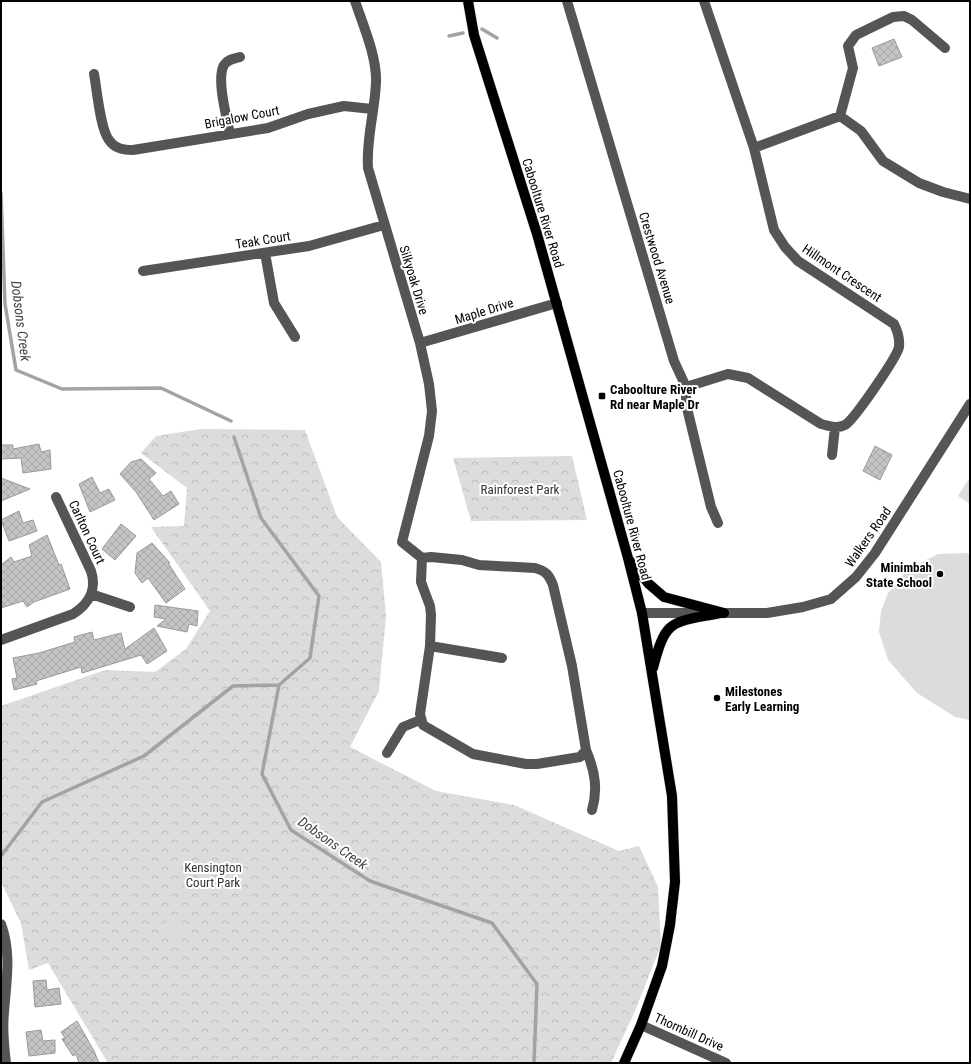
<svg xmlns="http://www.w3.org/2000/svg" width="971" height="1064" font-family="'Roboto Condensed',sans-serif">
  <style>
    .forest { fill: url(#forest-crowns) }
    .pitch { fill: #dcdcdc }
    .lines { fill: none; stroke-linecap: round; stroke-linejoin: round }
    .stream { stroke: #a3a3a3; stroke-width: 3.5 }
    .building { fill: url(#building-cross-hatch); stroke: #999 }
    .major-casing { stroke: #dbdbdb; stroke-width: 11 }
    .minor { stroke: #555; stroke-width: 10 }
    .major { stroke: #000; stroke-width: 10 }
    .poi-dot { fill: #000; stroke: #fff; stroke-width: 1.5 }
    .labels { text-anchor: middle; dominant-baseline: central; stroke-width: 4; stroke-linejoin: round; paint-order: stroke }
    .street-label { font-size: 13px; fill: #000; stroke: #fff }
    .poi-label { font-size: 13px; font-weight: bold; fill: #000; stroke: #fff; text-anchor: start }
    .park-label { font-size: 13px; fill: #333; stroke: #fff }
    .water-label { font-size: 14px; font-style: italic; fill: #444; stroke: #fff }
  </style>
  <defs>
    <pattern id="forest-crowns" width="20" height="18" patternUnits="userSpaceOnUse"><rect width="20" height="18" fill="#dcdcdc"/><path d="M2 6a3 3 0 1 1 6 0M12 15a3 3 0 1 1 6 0" fill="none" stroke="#bbb"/></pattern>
    <pattern id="building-cross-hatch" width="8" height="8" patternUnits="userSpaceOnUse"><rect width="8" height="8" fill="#c4c4c4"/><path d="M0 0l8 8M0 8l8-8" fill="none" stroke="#a7a7a7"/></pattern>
  </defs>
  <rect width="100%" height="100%" fill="#fff"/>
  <path class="forest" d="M201 429 305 430 337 517 381 562 386 616 379 691 350 747 436 791 514 805 619 851 639 846 658 887 661 945 635 1011 611 1063H108L48 963 29 970 21 923 1 882V706L105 670 155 672 186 649 210 611 151 527 184 526 187 488 141 453 156 436Z
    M572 456 587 520 471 521 453 458Z"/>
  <path class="pitch" d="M970 477V504L958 496Z
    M964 553 970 554V720L955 717 917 693 888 660 879 632 881 611 888 593 908 569 938 554Z
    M169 915 183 922 176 936 162 929Z"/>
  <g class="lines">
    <path class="stream" d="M482 29 497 38
      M449 36 463 33
      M1 193 5 304 16 370 62 389 161 388 231 421
      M234 437 261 518 319 596 310 658 279 685 262 774 291 830 370 881 492 923 537 984 534 1063
      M1 856 42 802 144 756 233 686 279 685"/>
  </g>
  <path class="building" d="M894 39 902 57 879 66 872 48Z
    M39 444 41 452 50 450 51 469 23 473 21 458 1 459V445H13V449Z
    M875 446 892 455 880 480 863 471Z
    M141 459 156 473 149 479 163 496 171 491 179 504 154 520 136 492 120 474 131 462Z
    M92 477 100 493 109 489 115 500 90 512 79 484Z
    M1 478 30 489 1 501Z
    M19 511 23 523 33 520 37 531 9 541 1 520Z
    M121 524 136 536 115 560 102 549Z
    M47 535 59 565 61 564 70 589 34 602 27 607 23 601 1 608V565L11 557 14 562 32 556 29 545Z
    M152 543 170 563H168L185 589 166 603 148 578 142 583 135 573 137 553Z
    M155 605 198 611 197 626 189 624 187 632 157 626 166 619 154 617Z
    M154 628 167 651 147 664 141 655 82 673 81 667 36 681 37 684 14 690 12 679 17 678 13 658 39 653 75 642 74 637 92 632 94 640 121 633 125 649Z
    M46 980 47 990 59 988 61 1004 35 1007 33 981Z
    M77 1021 94 1051 99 1063H79L76 1054 73 1056 62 1039 65 1038 61 1032Z
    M41 1030 43 1041 55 1040V1053L29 1056 26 1032Z"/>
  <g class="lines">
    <defs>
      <path id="major" d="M468 1 474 35 537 234 628 558 642 613 672 796 675 882 670 925 662 966 641 1025 624 1063
        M630 561 649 584 664 597 724 613
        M653 668C666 617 672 623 720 613"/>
    </defs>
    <use href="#major" class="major-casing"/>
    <path class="minor" d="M355 1C363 25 377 57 376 82 375 111 366 138 368 168L420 343 429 384 432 411 429 436 402 542 422 558
      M567 1 674 361 686 387V404L711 507 718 523
      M94 74C97 89 100 129 109 140 115 149 124 150 133 150L268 128 308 114 344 106 372 109
      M840 116 853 68 848 46 856 35 893 17 904 16 912 20 945 48
      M230 134C227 118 216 79 224 65 228 59 234 59 240 57
      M754 148 840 116 861 131 883 161 919 183 943 192 970 199
      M265 253 274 303 295 337
      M143 271 309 246 384 225
      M420 343 557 303
      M686 387 728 374 748 378 821 424C829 426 837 429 845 425 854 420 897 357 899 347 900 338 898 332 894 324L798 261 785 247 774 230 754 148 704 1
      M832 455 835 427
      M431 557 462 560 479 565 535 568C546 571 549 575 553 585L572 666 586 750 580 757 537 764H526L473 754 423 725 420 714 430 646 431 615 430 606 421 582 422 558Z
      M91 594 130 607
      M642 613H767L803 607 831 599 856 577 875 553 970 404
      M1 640 73 614C89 604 97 589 91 571L56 497
      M430 646 502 658
      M586 750C595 771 598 789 592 810
      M387 753 403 727 420 720
      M1 924C12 954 6 982 4 1013 2 1030 4 1046 6 1063
      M641 1025 726 1063"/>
    <use href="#major" class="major"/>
  </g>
  <g class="poi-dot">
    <rect x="598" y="392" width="8" height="8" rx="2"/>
    <circle cx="940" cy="574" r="4"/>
    <circle cx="717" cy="698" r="4"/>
  </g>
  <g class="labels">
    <g class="street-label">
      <text transform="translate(242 117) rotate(-11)">Brigalow Court</text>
      <text transform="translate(543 213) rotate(73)">Caboolture River Road</text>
      <text transform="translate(263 240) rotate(-9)">Teak Court</text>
      <text transform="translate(657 258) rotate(73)">Crestwood Avenue</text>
      <text transform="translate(842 273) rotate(34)">Hillmont Crescent</text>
      <text transform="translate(414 280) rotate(73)">Silkyoak Drive</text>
      <text transform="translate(484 311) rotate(-17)">Maple Drive</text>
      <text transform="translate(632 525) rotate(75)">Caboolture River Road</text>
      <text transform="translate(87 532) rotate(65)">Carlton Court</text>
      <text transform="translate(868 537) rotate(-55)">Walkers Road</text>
      <text transform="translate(689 1032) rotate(24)">Thornbill Drive</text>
    </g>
    <g class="poi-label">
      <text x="610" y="389">Caboolture River<tspan x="610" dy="15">Rd near Maple Dr</tspan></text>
      <text x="932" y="567" text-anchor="end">Minimbah<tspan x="932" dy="15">State School</tspan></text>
      <text x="725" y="691">Milestones<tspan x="725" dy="15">Early Learning</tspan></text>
    </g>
    <g class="park-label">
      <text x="520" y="489">Rainforest Park</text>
      <text x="213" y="867">Kensington<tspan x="213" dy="15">Court Park</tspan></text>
    </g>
    <g class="water-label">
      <text transform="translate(21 321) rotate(83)">Dobsons Creek</text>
      <text transform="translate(333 843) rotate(35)">Dobsons Creek</text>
    </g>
  </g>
  <rect width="971" height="1064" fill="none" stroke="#000000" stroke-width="4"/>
</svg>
